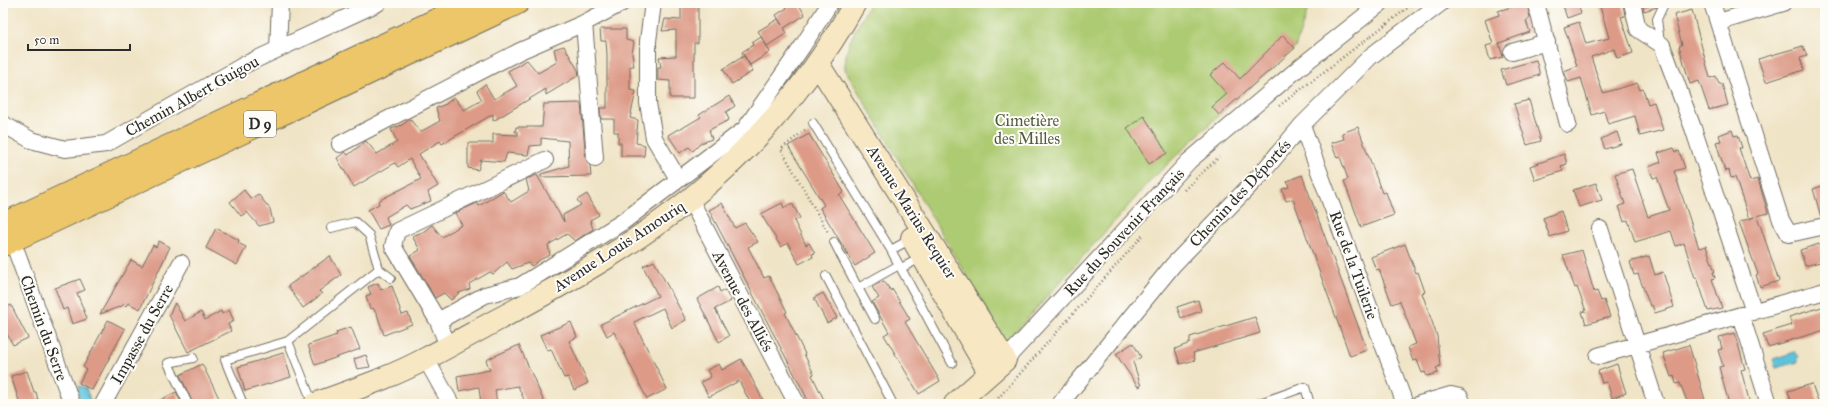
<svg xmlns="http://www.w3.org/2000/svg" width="1828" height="407" font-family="'IM FELL Great Primer',serif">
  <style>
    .green { fill: #adcb72; stroke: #6c7b4e }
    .water { fill: #5dc3db; stroke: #447783 }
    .building { fill: #dd9a87 }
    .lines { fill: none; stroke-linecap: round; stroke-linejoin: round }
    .lane-casing { stroke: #706c61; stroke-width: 10 }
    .street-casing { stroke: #706c61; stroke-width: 18 }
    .secondary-casing { stroke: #706c61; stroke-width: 24 }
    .highway-casing { stroke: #706c61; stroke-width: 24 }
    .path { stroke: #706c61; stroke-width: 2.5; stroke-dasharray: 1 3; stroke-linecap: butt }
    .lane { stroke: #fff; stroke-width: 8 }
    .street { stroke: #fff; stroke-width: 16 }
    .secondary { stroke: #f7e8c3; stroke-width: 22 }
    .highway { stroke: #ecc669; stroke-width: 22 }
    .labels { text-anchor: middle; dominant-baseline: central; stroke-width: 4; stroke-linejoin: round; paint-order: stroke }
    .shield { fill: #fdfcf7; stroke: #6a6a68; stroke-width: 1 }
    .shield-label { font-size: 15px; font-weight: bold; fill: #2b2b2b }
    .street-label { font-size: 16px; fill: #2b2b2b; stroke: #fdfcf7 }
    .park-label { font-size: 16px; fill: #525b40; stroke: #fdfcf7 }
  </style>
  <rect width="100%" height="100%" fill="#fdfcf7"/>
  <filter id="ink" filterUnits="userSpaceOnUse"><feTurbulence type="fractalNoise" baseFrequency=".025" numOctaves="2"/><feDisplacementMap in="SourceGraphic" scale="8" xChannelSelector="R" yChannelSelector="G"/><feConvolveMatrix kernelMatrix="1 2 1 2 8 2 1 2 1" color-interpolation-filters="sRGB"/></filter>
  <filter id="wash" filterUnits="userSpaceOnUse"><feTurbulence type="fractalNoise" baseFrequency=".012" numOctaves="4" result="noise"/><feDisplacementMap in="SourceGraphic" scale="16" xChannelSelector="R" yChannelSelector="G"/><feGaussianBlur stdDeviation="0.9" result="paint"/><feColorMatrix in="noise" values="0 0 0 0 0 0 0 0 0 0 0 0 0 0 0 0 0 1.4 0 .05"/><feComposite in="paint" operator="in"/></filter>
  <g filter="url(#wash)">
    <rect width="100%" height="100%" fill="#f0e4c6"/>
    <path class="green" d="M870 3H1310L1295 48 1219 115 1153 178 1006 343 845 69C844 45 859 24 870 3Z"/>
    <path class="water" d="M1795 352 1799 356 1797 359 1798 362 1776 368 1773 359Z
      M79 386 86 388 91 403 81 404 77 390Z"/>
    <g id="blocks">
      <path class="building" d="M681 3H698V43H694V98H670V81L658 80V67H661L659 57 676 56V30L662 31 665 19 681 20Z
        M784 3H798L805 15 784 28 787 33 767 46 758 31 778 19 782 25 776 15 787 8Z
        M1524 3H1527L1530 18 1526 21 1530 32 1499 43 1503 57 1490 60 1486 46 1493 44 1485 20 1499 15 1498 11Z
        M1562 3H1578L1581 13 1567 18Z
        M1599 3H1623L1625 16 1621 17 1633 53 1617 58 1614 49 1591 57 1603 93 1637 83 1640 90 1643 89 1648 104 1654 102 1663 130 1640 136 1635 116 1608 124 1604 111 1592 115 1581 78 1568 82 1564 71 1577 66 1564 27 1579 22 1586 44 1609 38Z
        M1642 3H1658L1657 7 1644 11Z
        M1692 10 1710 78 1716 76 1719 84H1722L1728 105 1709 110 1699 81 1690 84 1679 46 1682 45 1674 15Z
        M600 29H626V40L634 42 632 53 634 66H630V90L636 91 630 118 638 120 636 143 645 145 644 156H621V143H618V132H614V119H601L600 108H607V54L606 41H601Z
        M1283 35 1295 48 1219 115 1212 107 1227 94 1210 75 1225 62 1240 79Z
        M761 37 770 52 750 65 742 52 753 45 752 43Z
        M564 46 578 70 579 75 546 95V89L493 121V114L442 144 440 141 419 154 438 186 428 192 431 201 410 209 406 205 386 217 389 225 379 229 368 210 379 204 378 201 421 179 410 159 398 167 395 163 354 187 337 158 345 152 348 155 366 141 377 154 397 142 391 129 402 125 410 119 420 132 440 121 436 108 446 104 454 97 464 110 482 100 477 91 485 84 494 99 517 86 508 71 527 60 538 73 557 62 554 49Z
        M1803 46 1807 56 1800 58 1804 70 1766 82 1758 59Z
        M744 56 753 71 732 84 723 69Z
        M1536 60 1540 75 1506 85 1501 70Z
        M729 96 735 106 726 112 729 120 709 130 712 139 701 143 693 151 689 147 680 153 668 135 678 129 679 130 701 117 699 115Z
        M1529 100 1541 141 1527 145 1514 104Z
        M581 103 586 159 590 166 591 176 541 177V174L569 166 568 141 541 138V145L530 146 528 155 507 153 504 162 481 160 478 170 468 168V143H493V134L518 135V132H515L516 127H542L544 104Z
        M1144 116 1167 153 1149 164 1127 128Z
        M1358 127 1382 193 1386 192 1394 215 1361 227 1344 181 1348 179 1340 157 1337 158 1331 143 1344 139 1342 133Z
        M1732 130 1734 136 1738 135 1742 148H1739L1750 181 1758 179 1768 213 1757 216 1779 281 1760 287 1756 275 1758 274 1739 222 1754 217 1749 219 1735 177 1731 178 1729 170 1725 171 1716 142 1721 141 1719 135Z
        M1617 132 1621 144 1605 149 1601 139Z
        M809 134 844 192 839 195 875 253 855 266 820 208 824 205 788 146Z
        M1674 148 1676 152 1679 151 1685 168 1674 171 1699 248 1706 246 1715 272H1713L1715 278 1712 279 1722 308 1708 311 1697 277 1695 278 1684 243 1676 246 1671 231 1635 242 1628 220 1624 222 1619 206 1625 204 1615 174 1632 169 1648 217 1669 210 1657 177 1653 178 1649 167 1661 162 1658 153Z
        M1564 154 1567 164 1561 166 1563 171 1535 180 1530 166Z
        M537 175 564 222 563 215 581 205 577 200 587 194 599 215 590 220 593 229 575 241 567 234 548 245 550 255 541 259 532 266 528 263 512 269 507 262 493 274 490 272 469 284 470 289 459 293 451 300 444 293 435 298 410 256 420 250 412 236 423 232 432 225 442 237 462 225 455 213 477 203 479 206 503 191 511 202 529 191 526 179Z
        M1302 175 1367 350 1350 356 1293 199 1286 201 1282 189 1289 187 1287 181Z
        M1596 183 1602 200 1579 207 1573 190Z
        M1825 185V217H1821L1813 189Z
        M244 190 251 199 258 194 270 209 273 222 259 226 247 212 241 216 230 202Z
        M722 203 735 228 745 223 758 242 748 247 764 278 769 276 787 312 785 313 805 354H804L814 374 812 375 826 404H810L709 210Z
        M782 203 784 208 792 203 800 218 794 221 806 245 809 243 815 253 812 254 813 257 799 264 788 243 781 247 761 214Z
        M1561 211 1567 231 1550 237 1543 218Z
        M216 228 239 240 238 243 246 247 237 265 206 248Z
        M159 241 170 247 140 309 128 303 126 306 124 304 122 306 100 314 131 260 142 266 153 245 156 247Z
        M1405 244 1416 273 1418 272 1425 292 1422 293 1437 336 1440 366 1436 368 1438 373 1427 376 1425 372 1422 373 1417 360 1413 361 1408 347 1416 344 1400 301 1392 304 1379 269 1376 270 1371 257Z
        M1819 244 1824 261 1805 266 1800 250Z
        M1582 250 1594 292 1597 291 1601 301 1604 300 1610 317 1586 324 1582 312 1586 311 1577 287 1575 288 1563 255Z
        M330 256 341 275 319 291 322 294 303 308 288 286Z
        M1649 256 1655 275 1663 272 1674 307 1655 313 1652 305 1650 306 1638 274 1634 275 1630 262Z
        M654 261 686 320 672 328 663 308 634 322 667 389 647 399 614 332 607 336 601 324 658 296 643 266Z
        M80 279 85 290 77 293 87 319 72 324 67 308 63 310 55 288Z
        M884 281 891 291 892 289 910 319 905 322 940 381 919 394 884 335 889 332 872 302 879 298 872 287Z
        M378 283 381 290 392 286 402 315 408 313 412 324 384 335 377 314 373 308 370 309 366 296 371 294 368 287Z
        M718 287 720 292 725 290 731 301 715 309 729 336 719 342 697 299Z
        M823 293 837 318 827 323 814 298Z
        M1198 300 1201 311 1181 318 1177 307Z
        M175 303 185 321 201 312 205 320 221 311 222 314 229 310 234 321 228 324 231 331 188 352 169 315Z
        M11 305 28 338 13 345 3 326V309Z
        M1825 306V330L1768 347 1763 334 1792 325 1789 317Z
        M1255 317 1260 333 1193 353 1195 360 1180 364 1175 349 1190 343V337Z
        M108 320 125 329 92 390 79 383 86 369 83 367Z
        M571 322 577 337 569 341 588 383 574 390 568 377 564 378 551 349 547 350 540 335Z
        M351 327 360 349 315 365 308 345 337 335 336 332Z
        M1735 333 1745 369 1741 370 1750 404H1729L1719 367 1723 366 1718 350 1722 349 1719 337Z
        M1133 343 1141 357 1133 362 1141 386 1138 387 1116 354Z
        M519 345 545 404H526L518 386 495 390 497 404H481L479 387 459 391 457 376 490 370 486 360Z
        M1689 345 1705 400 1693 404H1688L1680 383 1676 384 1674 376 1671 377 1663 353Z
        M283 353 291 377 245 391 238 367Z
        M366 355 370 367 357 369 354 359Z
        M741 359 750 375 765 404H751L739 381 709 397 701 382 711 377 707 370 719 364 722 370Z
        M202 364 219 398 208 404H193L180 375Z
        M1617 364 1626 393 1612 398 1607 382 1602 383 1598 371Z
        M27 371 34 392H36L39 404H20L11 376Z
        M1812 384 1819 404H1792L1788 391Z
        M176 392 182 404H152Z"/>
    </g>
  </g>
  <g filter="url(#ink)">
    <use href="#blocks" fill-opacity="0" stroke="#706c61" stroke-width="1"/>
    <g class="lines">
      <defs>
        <path id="lane" d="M1660 43 1657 19 1664 4
          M813 123 891 250 911 239
          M331 228 355 222 369 235 379 269
          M834 242 858 288 899 265
          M891 250 952 363
          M901 268 923 257
          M826 276 893 404
          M858 288 875 319
          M288 341 379 269 391 278
          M188 404 168 363 193 358
          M243 404 225 360 288 341 313 404
          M1257 404 1305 387 1310 404"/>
        <path id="street" d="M653 3 648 41V103L654 138 678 179
          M1536 3 1568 124
          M1632 3 1638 29 1662 45 1693 128 1754 312
          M1712 3 1781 220 1789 234 1825 226
          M1719 22 1783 3
          M584 23 595 158
          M278 49 280 3
          M1512 52 1547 42
          M3 124 31 140 65 149 106 144 244 65 378 3
          M1302 125 1405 404
          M340 144 520 51 584 23 622 3
          M690 199 797 404
          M1600 229 1656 404
          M17 253 72 404
          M1741 315 1769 404
          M438 321 485 295 520 286 624 221 745 129 802 47 830 3
          M448 346 438 321 393 246 397 231 545 160
          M1598 356 1825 291
          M426 359 451 404
          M1005 360 1189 161 1300 67 1381 3
          M103 404 181 263
          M1060 404 1173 265 1261 174 1302 125 1371 56 1441 3
          M1420 404 1451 395 1460 397 1463 404"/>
        <path id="secondary" d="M818 64 1005 360 955 404
          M912 238 989 372
          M315 404C353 390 392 377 427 358 450 346 473 333 497 320 570 281 645 239 708 184 767 133 817 71 855 3"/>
        <path id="highway" d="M3 224 472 3
          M3 245 518 3"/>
      </defs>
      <use href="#lane" class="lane-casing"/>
      <use href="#street" class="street-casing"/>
      <use href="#secondary" class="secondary-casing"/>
      <use href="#highway" class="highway-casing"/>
      <path class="path" d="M1279 106 1414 3
        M805 130 781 149 829 234
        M1184 190 1219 157
        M993 404 1144 234"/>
      <use href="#lane" class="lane"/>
      <use href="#street" class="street"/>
      <use href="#secondary" class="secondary"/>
      <use href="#highway" class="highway"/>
    </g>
  </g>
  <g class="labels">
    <rect class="shield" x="244" y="111" width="32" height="26" rx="3"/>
    <g class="shield-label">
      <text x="260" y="124">D 9</text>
    </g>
    <g class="street-label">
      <text transform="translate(192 96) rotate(-29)">Chemin Albert Guigou</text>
      <text transform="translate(1240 193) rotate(-47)">Chemin des Déportés</text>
      <text transform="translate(912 212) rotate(58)">Avenue Marius Requier</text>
      <text transform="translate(1124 232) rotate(-47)">Rue du Souvenir Français</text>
      <text transform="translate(619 246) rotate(-33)">Avenue Louis Amouriq</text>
      <text transform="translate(1354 265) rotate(70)">Rue de la Tuilerie</text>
      <text transform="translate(743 301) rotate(62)">Avenue des Alliés</text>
      <text transform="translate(44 328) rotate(70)">Chemin du Serre</text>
      <text transform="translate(142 334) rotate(-61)">Impasse du Serre</text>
    </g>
    <g class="park-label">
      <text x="1027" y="120">Cimetière<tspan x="1027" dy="18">des Milles</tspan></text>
    </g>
  </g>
  <rect width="1828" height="407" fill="none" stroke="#fdfcf7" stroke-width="16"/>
  <path d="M28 44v6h102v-6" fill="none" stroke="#2b2b2b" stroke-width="2"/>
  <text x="34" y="44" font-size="12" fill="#2b2b2b" stroke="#fdfcf7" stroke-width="3" paint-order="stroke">50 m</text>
</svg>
